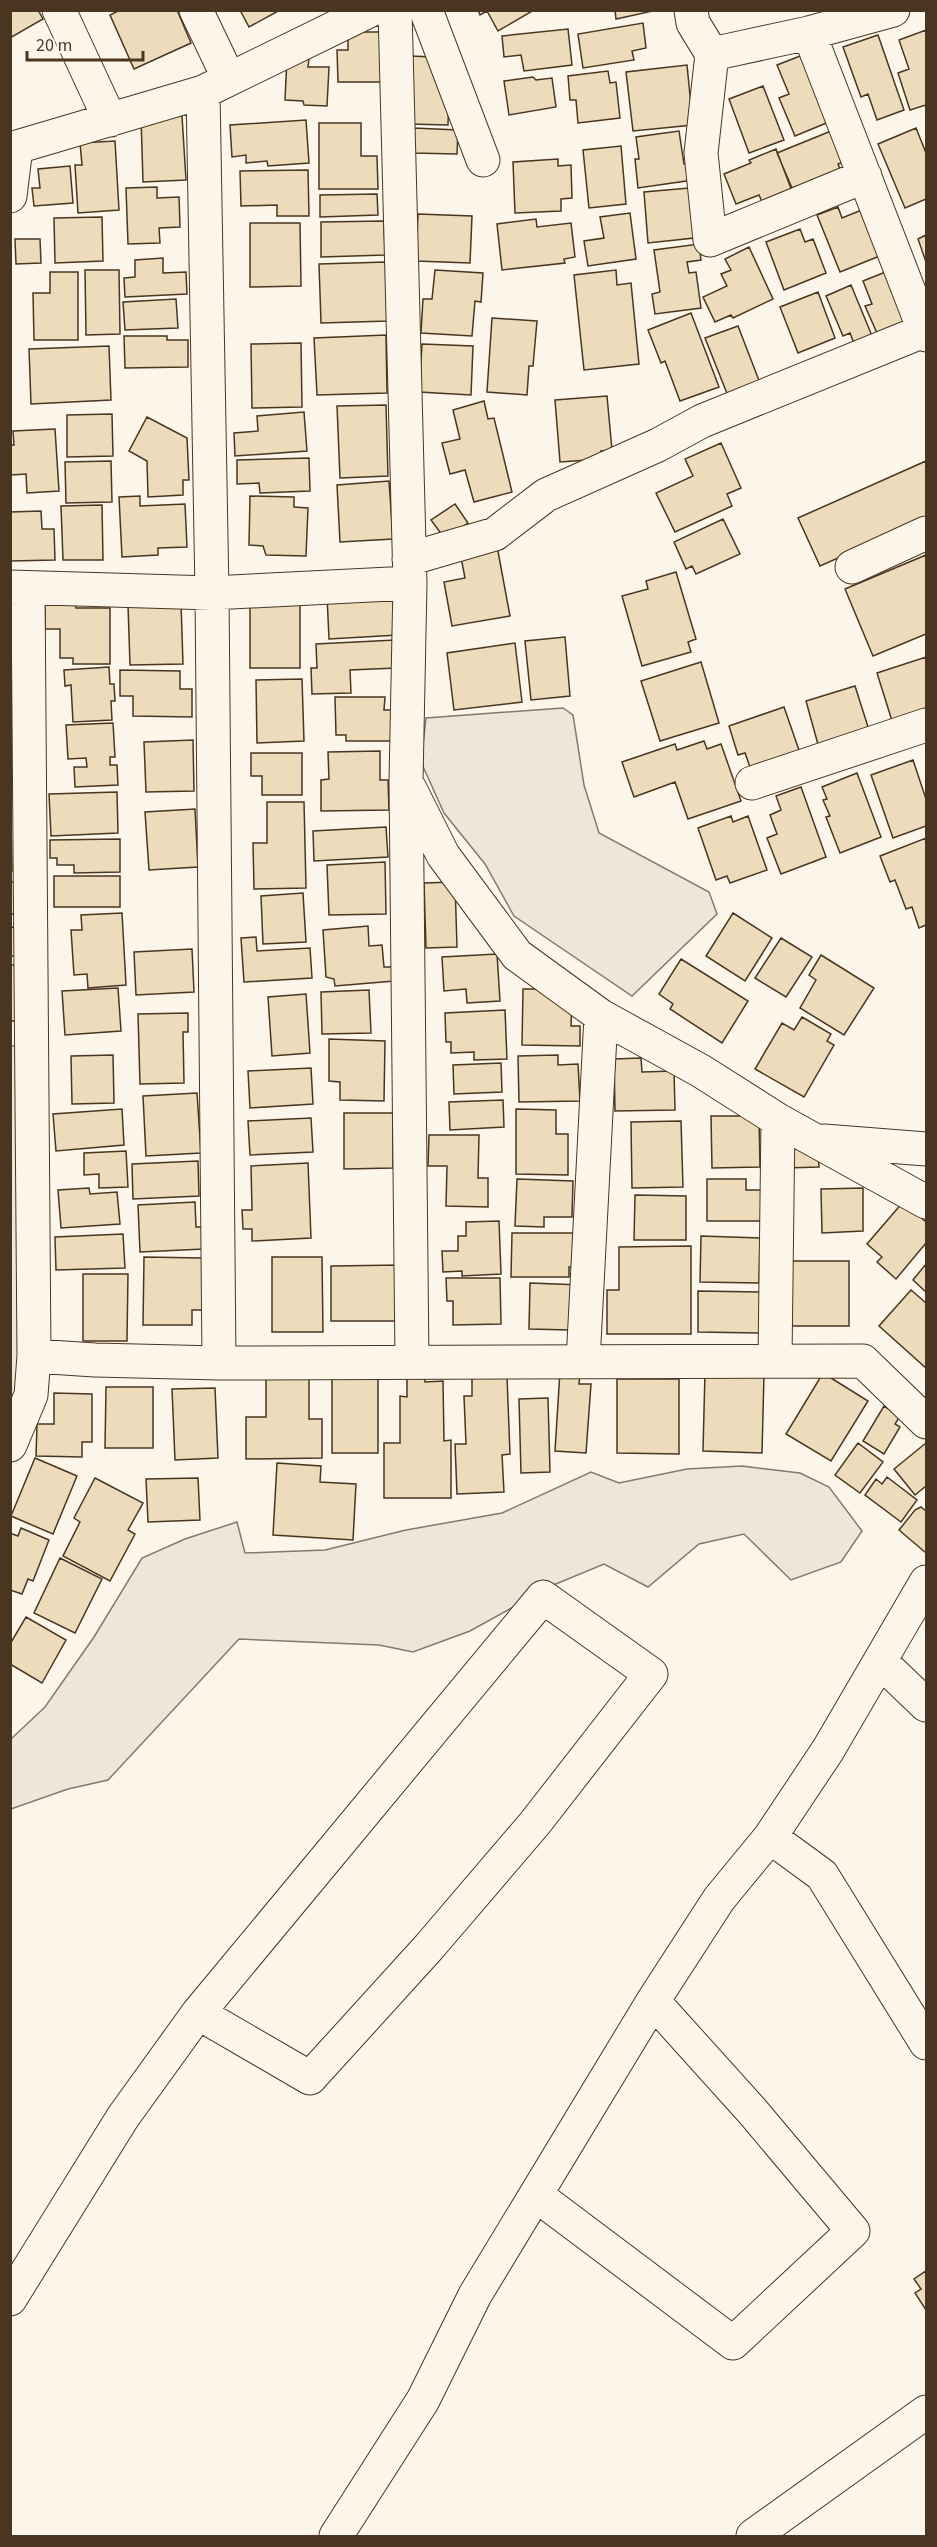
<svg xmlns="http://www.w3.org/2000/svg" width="937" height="2547" font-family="'Source Sans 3',sans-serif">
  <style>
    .green { fill: #ede6d9; stroke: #887966; stroke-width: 1.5 }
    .building { fill: #ecdcbc; stroke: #4a3520; stroke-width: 1.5 }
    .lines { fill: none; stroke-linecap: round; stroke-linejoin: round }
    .minor-casing { stroke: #4a3520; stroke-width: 35 }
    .minor { stroke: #fbf6e9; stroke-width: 33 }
  </style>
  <rect width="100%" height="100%" fill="#fbf6e9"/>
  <path class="green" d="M563 708 573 715 584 785 599 833 709 892 717 914 632 996 514 916 485 864 444 813 421 762 426 718Z
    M10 1046H21L27 1356 11 1419Z
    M742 1466 800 1473 829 1487 862 1531 841 1562 791 1580 744 1534 699 1544 648 1587 604 1564 551 1586 470 1631 413 1652 379 1645 239 1639 108 1780 68 1789 11 1809V1739L45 1707 94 1637 142 1558 185 1539 237 1522 245 1553 325 1550 406 1530 502 1513 591 1472 619 1483 687 1469Z"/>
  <path class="building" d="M10 10H38L43 19 10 38Z
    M120 10H177L191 43 134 69 110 15Z
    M240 10H280L249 27Z
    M478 10H534L498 31 487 11 480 15Z
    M615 10H653V11L616 19Z
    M643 23 646 48 632 51 634 60 583 68 578 34Z
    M568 29 572 65 524 71 521 55 504 57 502 36Z
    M926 30V105L910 110 898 73 909 69 899 40Z
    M348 32H386V82H338L337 50H348Z
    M878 35 904 110 877 120 868 94 861 97 843 47Z
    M808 53 836 119 795 136 779 98 789 94 777 65Z
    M410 56 433 57 449 89 448 125 409 124Z
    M287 58 309 59 308 67H329L327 106 304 105 303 101 285 100Z
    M687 65 693 125 633 131 626 72Z
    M608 71 610 83 616 82 620 118 578 123 576 100H570L568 76Z
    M533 77 536 80 552 78 556 107 509 115 504 81Z
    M763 86 784 140 749 153 729 99Z
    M182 116 186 180 143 182 141 117Z
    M306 120 309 163 268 166 267 161 246 163V155L232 157 230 125Z
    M319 123H361V156H377L378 189H319Z
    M413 128 458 130 457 154 412 153Z
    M916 128 926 153V199L905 208 878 144Z
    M679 131 684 164 691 163 693 180 638 188 635 159H639L636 137Z
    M831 131 844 162 838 164 843 177 801 194 798 186 792 188 777 153Z
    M115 141 119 210 78 213 75 165H82L80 143Z
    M621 146 626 204 589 208 583 150Z
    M776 149 795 199 766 211 759 195 736 204 724 174 751 163 749 160Z
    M558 159V166L571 165 572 198 561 199V211L515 213 513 162Z
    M70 166 73 203 34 206 32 188H40L38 169Z
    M308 170 309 216H277V205L241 206 240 171Z
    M157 187V198L179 197 180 227 159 228 160 243 128 244 126 188Z
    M689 188 694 238 648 243 644 192Z
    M377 194 378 215 320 217V195Z
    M838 207 842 218 864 209 882 255 840 272 817 215Z
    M630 213 636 259 588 266 584 241 604 238 600 217Z
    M418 214 472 216 470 263 416 261Z
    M102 217 103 261 55 263 54 218Z
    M536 219 537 227 571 223 575 257 564 259 565 263 502 270 497 224Z
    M384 221 385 255 321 257V222Z
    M250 223H300L301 286 250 287Z
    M800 229 805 242 813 239 826 273 784 290 766 242Z
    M926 235V262L918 239Z
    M15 239H40L41 263 16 264Z
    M699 244 701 260 687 262 689 273 696 272 701 308 655 314 652 294 660 292 654 250Z
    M749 247 773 299 733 318 731 315 715 322 703 297 727 286 721 274 731 270 725 259Z
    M163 258V273L186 272 187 294 125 297 124 278 135 277V260Z
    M386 262 388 321 321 323 319 264Z
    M893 269 917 326 881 342 865 306 872 304 863 281Z
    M85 270H119L120 334 86 335Z
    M435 270 483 273 481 302 475 301 472 336 421 333 423 299H432Z
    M616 270 617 285 631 283 639 364 584 370 574 275Z
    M50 272H78V340H34L33 293H50Z
    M851 285 875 343 857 351 850 333 843 336 826 296Z
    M818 292 835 338 798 353 780 307Z
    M176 299 178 328 125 330 123 302Z
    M691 313 719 387 680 401 665 361 661 363 648 330Z
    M492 318 537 321 533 366H529L527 395 487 392Z
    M738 326 760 383 728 396 705 338Z
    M386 335 387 393 317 395 314 338Z
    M124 336H167V340H188V367L125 368Z
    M301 343 302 407 252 408 251 344Z
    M422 344 473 346 471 395 419 392Z
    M109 346 111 400 31 404 29 349Z
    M607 396 612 450 601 451 602 459 560 462 555 400Z
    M484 401 488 419 494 418 512 492 474 502 465 470 450 474 442 443 460 439 453 410Z
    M386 405 388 476 340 478 337 406Z
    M304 412 307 451 235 456 234 433 258 431 257 416Z
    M112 414 113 456 67 457V415Z
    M147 417 187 438 189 480H183V495L148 497 147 461 129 451Z
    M55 429 59 491 27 493 26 474 11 475 10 445H14L13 431Z
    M721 443 741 488 727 494 732 506 675 532 656 493 693 476 685 459Z
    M309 458 310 491 260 493 259 483 237 484V460Z
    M111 461 112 502 66 503 65 462Z
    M926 461V519L820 566 798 518Z
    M389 481 393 539 340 542 337 485Z
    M140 496V506L185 504 187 547 158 548V555L122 557 119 497Z
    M250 496 294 497V507L308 508 306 556 266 555 263 546 249 545Z
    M455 504 468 523 445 539 431 520Z
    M102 505 103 560H63L61 506Z
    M41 511 42 529H54L55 560 10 561V512Z
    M723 519 740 554 696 574 692 566 686 569 674 542Z
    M497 546 510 616 452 626 444 582 465 578 460 552Z
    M926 555V634L873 656 845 589Z
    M676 572 696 639 688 642 691 652 642 666 622 596 648 589 646 581Z
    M327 596 396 600 398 635 329 639Z
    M45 599H76V608H110V664H73V658H60V629H45Z
    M250 600H300V668H250Z
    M181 603 183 664 130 665 128 605Z
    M565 637 570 696 531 700 525 641Z
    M395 640 396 668 350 670 351 693 312 694 311 668H317L316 644Z
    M515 643 522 702 454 710 447 653Z
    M926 657V713L893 724 877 673Z
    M701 662 719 723 660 741 641 681Z
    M109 667 110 684H114L115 701H111L112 720 73 722 71 685 65 686 64 670Z
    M120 670 180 671V689H192V717L133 716V696H120Z
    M302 679 304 741 257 743 256 680Z
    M10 681H11V731H10Z
    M855 686 870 733 819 748 806 701Z
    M335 697H385L384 710H392V741H346V735H336Z
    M784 707 800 753 751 770 745 753 738 755 729 726Z
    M113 723 115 757H110V765H117L118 785 75 787 74 767H87L86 758 68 759 66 725Z
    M193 740 194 791 146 792 144 742Z
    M704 741 707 749 721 744 741 801 688 819 675 782 634 797 622 762 675 744 677 750Z
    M380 751V780H388L389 810 321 811V780L329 779 328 752Z
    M251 753H302V795H262V776H251Z
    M913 760 926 799V826L893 838 871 775Z
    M857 773 881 837 840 853 826 817 830 816 823 800 827 799 822 787Z
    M801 787 826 857 781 874 767 838 777 834 770 815 781 810 776 796Z
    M117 792 118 833 51 836 49 794Z
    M267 802H304L306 888 254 889 253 843H267Z
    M195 809 198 867 149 870 145 812Z
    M731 816 733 822 748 816 767 870 730 883 727 876 716 880 698 828Z
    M11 819 12 871H10V819Z
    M386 827 388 857 314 861 313 831Z
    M926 838V925L919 928 912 907 906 909 895 880 890 882 880 856Z
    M120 839V872L74 873V865H57V858H50V840Z
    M385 862 386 914 329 915 327 865Z
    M54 876H120V907H54Z
    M10 882H14L17 914H10Z
    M455 882 457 947 426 948 424 883Z
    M303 893 306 942 263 944 261 896Z
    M122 913 126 985 88 988 87 974 74 975 71 930H82L81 915Z
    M733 913 772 938 745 981 706 956Z
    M368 926 369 946 382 945 384 967H393L394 981 335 986 334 979 326 977 323 930Z
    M10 927 22 928 23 956H10Z
    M256 937 257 951 310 948 312 978 244 982 241 938Z
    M781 938 812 957 786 997 755 978Z
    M192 949 194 992 136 995 134 952Z
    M497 954 500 1001 467 1003 466 989 444 991 442 957Z
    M821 955 874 988 844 1035 800 1008 816 980 809 975Z
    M681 959 748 1001 722 1043 670 1009 673 1004 659 994Z
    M10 965H15L16 1021H10Z
    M118 988 121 1031 65 1035 62 991Z
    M523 989H553L572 1000 571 1026H580V1046L522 1045Z
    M369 990 371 1033 322 1034 321 992Z
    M306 994 310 1053 272 1056 268 997Z
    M505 1010 507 1059 474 1060V1052L451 1053V1042H446L445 1013Z
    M188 1013V1032H183L184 1083 140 1084 138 1014Z
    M802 1017 831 1034 827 1041 834 1045 804 1097 755 1069 782 1023 794 1030Z
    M329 1039 385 1041 384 1101 340 1100V1082L329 1081Z
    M113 1055 114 1103 72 1104 71 1056Z
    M558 1055V1065L578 1064 580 1101 519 1102 518 1056Z
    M641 1058 642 1072 674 1071 675 1110 615 1111 614 1059Z
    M501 1063 502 1092 454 1094 453 1065Z
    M311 1068 313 1104 250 1108 248 1071Z
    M197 1093 201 1153 146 1156 143 1096Z
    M503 1100 504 1127 450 1130 449 1102Z
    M122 1109 124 1145 56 1151 53 1114Z
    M516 1109 556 1110V1134H568V1175L516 1174Z
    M344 1113H393V1168L344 1169Z
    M711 1116H759L760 1167 712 1168Z
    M311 1118 313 1152 250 1155 248 1121Z
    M681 1121 683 1187 632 1188 631 1122Z
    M429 1135H479L478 1178H488V1207L446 1206 447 1166H428Z
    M793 1139 818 1154 819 1167 786 1168Z
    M126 1151 128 1187 99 1188V1174L84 1175V1153Z
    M198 1161 199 1196 133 1199 132 1164Z
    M308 1163 311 1238 252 1241V1229H243L242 1210H252L251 1166Z
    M517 1179 573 1181 572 1217H544V1227L515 1226Z
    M707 1179H746V1190H764V1221H707Z
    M89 1188 90 1194 117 1192 120 1224 61 1228 58 1190Z
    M863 1188V1231L822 1233 821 1189Z
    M635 1195 686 1196V1240H634Z
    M195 1202 196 1227H203L204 1249 140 1252 138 1205Z
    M903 1202 926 1222V1243L896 1279 877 1262 882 1257 867 1244Z
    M499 1221 501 1274 462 1276V1271L443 1272 442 1251H458V1236H466V1222Z
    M512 1233H580V1267H569V1277H511Z
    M123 1234 125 1268 56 1270 55 1237Z
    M701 1236 760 1238 759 1283 700 1282Z
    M691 1246V1334H607V1290H619V1247Z
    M144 1257 203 1258 202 1310H192V1325H143Z
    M272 1257H322L323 1332H272Z
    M791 1261H849V1326H791Z
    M926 1264V1292L913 1280Z
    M402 1265V1321H331V1266Z
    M83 1274H128L127 1341H83Z
    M446 1278H500L501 1324 453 1325V1301H447Z
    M530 1283 581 1285 570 1330 529 1329Z
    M911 1290 926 1303V1368L879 1326Z
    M698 1291 760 1292 759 1333 698 1332Z
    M332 1368H378V1453H332Z
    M560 1371 580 1373 579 1384H591L586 1453 555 1451Z
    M407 1372H425V1382L443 1381 444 1441 451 1440V1498H384V1443H400V1396L407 1397Z
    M705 1372 764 1374 762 1453 703 1451Z
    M823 1373 868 1401 831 1461 786 1434Z
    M266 1376H309V1419H322V1458L246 1459V1417H266Z
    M507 1377 510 1454 502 1455 504 1492 457 1494 455 1444H466L464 1396H472V1378Z
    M617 1379H679V1454L617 1453Z
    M106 1387H153V1448H105Z
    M215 1388 218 1458 175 1460 172 1389Z
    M54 1393 92 1394V1442H82V1457L36 1456 37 1424H54Z
    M548 1398 550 1472 521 1473 519 1399Z
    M884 1406 900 1416 895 1424 900 1427 884 1454 863 1441Z
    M858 1443 883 1462 860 1493 835 1475Z
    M926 1443V1486L915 1495 894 1469Z
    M35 1458 77 1476 53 1534 11 1516Z
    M277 1463 321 1466 320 1482 356 1484 353 1540 273 1535Z
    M887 1477 917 1500 901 1522 865 1495 876 1479 882 1484Z
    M95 1478 143 1503 128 1530 135 1534 110 1581 63 1556 80 1522 74 1518Z
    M198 1478 200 1520 148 1522 146 1479Z
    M921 1507 926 1511V1553L899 1530 915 1510Z
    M21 1528 49 1540 33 1581 28 1579 22 1594 10 1590V1533L18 1536Z
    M60 1558 102 1579 75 1633 34 1613Z
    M26 1617 66 1640 42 1683 10 1664V1644Z
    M926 2271V2310L915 2293 921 2289 914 2279Z"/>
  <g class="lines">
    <defs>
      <path id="minor" d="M59 10 110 120
        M196 10 229 79
        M395 10 410 583 406 782 412 1362
        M426 10 483 160
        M691 10 693 23 712 54 701 153 710 240 865 176
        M809 33 926 335
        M712 54 809 33 893 10
        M203 92 212 593 219 1363
        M10 149 203 92 371 10
        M10 196 16 147
        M409 559 495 534 546 495 658 445 702 421 926 330
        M852 567 926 533
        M10 587 212 593 410 583
        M28 588 34 1356 95 1360 219 1363 863 1361 926 1422
        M752 783 926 725
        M410 789 443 855 517 955 601 1016 701 1071 778 1120 926 1202
        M824 1141 926 1149
        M775 1359 778 1120
        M583 1362 601 1016
        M10 1445 31 1395 34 1356
        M881 1662 926 1705
        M770 1837 822 1875 926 2043
        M536 2195 733 2343 853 2231 753 2112 653 2001
        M10 2299 123 2117 198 2013 543 1597 651 1674 535 1823 429 1947 310 2078 198 2013
        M336 2536 423 2400 475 2295 653 2001 719 1899 770 1837 828 1750 926 1582
        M753 2536 926 2412"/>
    </defs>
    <use href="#minor" class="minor-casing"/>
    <use href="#minor" class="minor"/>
  </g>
  <rect width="937" height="2547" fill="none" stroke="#4a3520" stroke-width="24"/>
  <path d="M27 51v9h116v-9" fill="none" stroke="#4a3520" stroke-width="3"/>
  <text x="36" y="51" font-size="18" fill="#4a3520" stroke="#fbf6e9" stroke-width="4.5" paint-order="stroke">20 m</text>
</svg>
